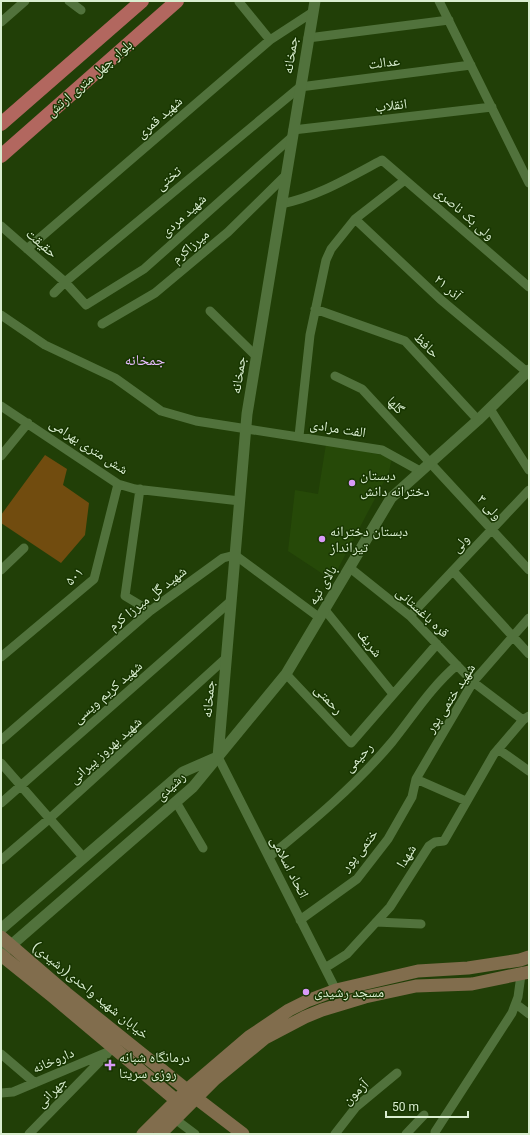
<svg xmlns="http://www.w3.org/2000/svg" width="530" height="1135" font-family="Roboto,'Noto Naskh Arabic',sans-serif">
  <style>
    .built { fill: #264908 }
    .green { fill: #714c0f }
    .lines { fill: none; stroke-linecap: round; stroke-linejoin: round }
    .minor { stroke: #51723c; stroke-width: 9 }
    .tertiary { stroke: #51723c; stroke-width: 11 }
    .secondary { stroke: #816d4d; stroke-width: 13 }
    .primary { stroke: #b2675f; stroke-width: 14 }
    .poi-dot { fill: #d99af7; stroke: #173500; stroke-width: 1.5 }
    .labels { text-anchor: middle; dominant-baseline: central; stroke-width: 3; stroke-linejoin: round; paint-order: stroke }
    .street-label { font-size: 14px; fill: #daeed0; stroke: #173500 }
    .poi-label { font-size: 14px; fill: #daeed0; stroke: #173500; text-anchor: start }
    .neighbourhood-label { font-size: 15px; fill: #e8bdfe; stroke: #173500 }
  </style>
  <rect width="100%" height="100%" fill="#213f07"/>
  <path class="built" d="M326 444 392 457 389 472 332 580 288 551 295 490 318 494Z"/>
  <path class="green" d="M45 455 67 469 63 485 89 503 85 535 61 563 1 523V515Z"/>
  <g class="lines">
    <path class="minor" d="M69 1 81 10
      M439 1 529 183
      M239 2 270 40
      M1 22 25 1
      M308 38 449 20
      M293 130 492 107
      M281 204C317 197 350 177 382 160L529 287
      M355 219 440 299 527 372
      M1 226 65 282 86 305 144 269 292 137
      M27 249 270 40 313 12
      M54 293 65 282 300 87 471 65
      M315 309 405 341 478 420
      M210 311 256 356
      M1 315 45 345 115 378 161 411 196 421 382 450 420 471
      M102 324 155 293 228 232 286 175
      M335 376 362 389 529 570
      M1 406 118 484 135 489 240 501
      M490 409 529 470
      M299 436 310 335 326 260 331 249 355 219 405 180
      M1 456 28 423
      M140 489 125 596 150 611
      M350 568 410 616 473 682 523 720
      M1 570 24 548
      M453 571 529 654
      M325 610 393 694
      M410 616 529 490
      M1 657 94 579 118 484
      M286 674 351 743 437 644
      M1 740 150 611 223 558 235 555 320 618
      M498 749 529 771
      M218 757 336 990
      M1 763 84 858
      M416 779 466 801
      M176 802 203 848
      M1 803 231 601
      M269 857C312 822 356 785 392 742 413 716 431 687 457 665
      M1 860 49 819 226 658
      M300 920 357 879 388 839 412 797 416 779 473 682 529 618
      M376 922 421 924
      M325 968 347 954 390 907 429 846 435 842 444 841 494 754 523 720 529 716
      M516 1004 529 1014
      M1 1054 35 1083
      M1 1093 13 1092 115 1049
      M175 1119 195 1134
      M435 1132 512 1013 518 997 521 975
      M29 1134 107 1054
      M335 1134 356 1107 397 1073
      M406 1134 424 1115"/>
    <path class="tertiary" d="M218 757 247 414 315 1
      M1 929 183 772 215 758
      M1 954 193 787 286 674 391 498 478 420 529 370"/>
    <path class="secondary" d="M1 937 66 993 187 1090
      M1 955 52 996 177 1101
      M196 1098 243 1134
      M143 1134 187 1090 249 1037 289 1010 307 1001 336 990 418 971 468 968 520 960 529 957
      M160 1134 215 1079 243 1056 265 1038 305 1017 322 1010 365 997 416 986 472 984 529 972"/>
    <path class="primary" d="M1 124 142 1
      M1 156 177 1"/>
  </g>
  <g class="poi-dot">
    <circle cx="352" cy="483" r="4"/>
    <circle cx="322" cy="539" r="4"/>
    <circle cx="306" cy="992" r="4"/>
    <path d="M108 1059h4v4h4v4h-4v4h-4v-4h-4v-4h4z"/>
  </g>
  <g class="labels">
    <g class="street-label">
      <text transform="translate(290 55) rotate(-81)">جمخانه</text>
      <text transform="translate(384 62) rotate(-7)">عدالت</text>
      <text transform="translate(89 78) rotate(-41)">بلوار چهل متری ارتش</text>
      <text transform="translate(391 105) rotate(-7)">انقلاب</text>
      <text transform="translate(159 117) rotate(-41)">شهید قمری</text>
      <text transform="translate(168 178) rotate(-40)">تختی</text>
      <text transform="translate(465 213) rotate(41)">ولی بک ناصری</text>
      <text transform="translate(183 215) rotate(-42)">شهید مردی</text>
      <text transform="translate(42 243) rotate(41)">حقیقت</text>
      <text transform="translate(190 246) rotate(-40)">میرزاکرم</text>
      <text transform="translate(448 287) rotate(42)">۲۱ آذر</text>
      <text transform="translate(427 345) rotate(45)">حافظ</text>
      <text transform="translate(238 375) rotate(-81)">جمخانه</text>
      <text transform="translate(396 405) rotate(47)">گلها</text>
      <text transform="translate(338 428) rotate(9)">الفت مرادی</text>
      <text transform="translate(89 446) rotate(33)">شش متری بهرامی</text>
      <text transform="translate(490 507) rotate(47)">ولی ۳</text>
      <text transform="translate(460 543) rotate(-47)">ولی</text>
      <text transform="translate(74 576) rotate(-45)">۵۰۱</text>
      <text transform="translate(322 585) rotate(-59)">بالای تپه</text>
      <text transform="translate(147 598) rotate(-38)">شهید گل میرزا کرم</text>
      <text transform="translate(423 612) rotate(43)">قره باغستانی</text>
      <text transform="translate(370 643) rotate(51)">شریف</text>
      <text transform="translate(107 692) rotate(-41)">شهید کریم ویسی</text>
      <text transform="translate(450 698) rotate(-57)">شهید ختمی پور</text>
      <text transform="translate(208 699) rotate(-85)">جمخانه</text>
      <text transform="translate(329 699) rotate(47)">رحمتی</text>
      <text transform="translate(105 750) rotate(-42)">شهید بهروز پیرانی</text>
      <text transform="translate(358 757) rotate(-46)">رحیمی</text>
      <text transform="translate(170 786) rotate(-43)">رشیدی</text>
      <text transform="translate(359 850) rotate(-51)">ختمی پور</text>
      <text transform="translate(406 856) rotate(-58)">شهدا</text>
      <text transform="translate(290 867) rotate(63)">اتحاد اسلامی</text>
      <text transform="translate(91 990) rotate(39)">خیابان شهید واحدی(رشیدی)</text>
      <text transform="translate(53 1060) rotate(-23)">داروخانه</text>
      <text transform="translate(51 1092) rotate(-45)">جهرانی</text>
      <text transform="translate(355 1092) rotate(-43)">آزمون</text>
    </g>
    <g class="poi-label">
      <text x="360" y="475">دبستان<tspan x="360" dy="16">دخترانه دانش</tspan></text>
      <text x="330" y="531">دبستان دخترانه<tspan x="330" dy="16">تیرانداز</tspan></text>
      <text x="314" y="992">مسجد رشیدی</text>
      <text x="119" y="1057">درمانگاه شبانه<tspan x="119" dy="16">روزی سریتا</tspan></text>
    </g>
    <g class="neighbourhood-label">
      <text x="145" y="360">جمخانه</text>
    </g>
  </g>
  <rect width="530" height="1135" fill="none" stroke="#daeed0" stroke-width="4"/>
  <path d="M386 1111v6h82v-6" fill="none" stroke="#daeed0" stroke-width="2"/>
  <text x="392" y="1111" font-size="12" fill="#daeed0" stroke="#173500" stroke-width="3" paint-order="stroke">50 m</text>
</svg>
